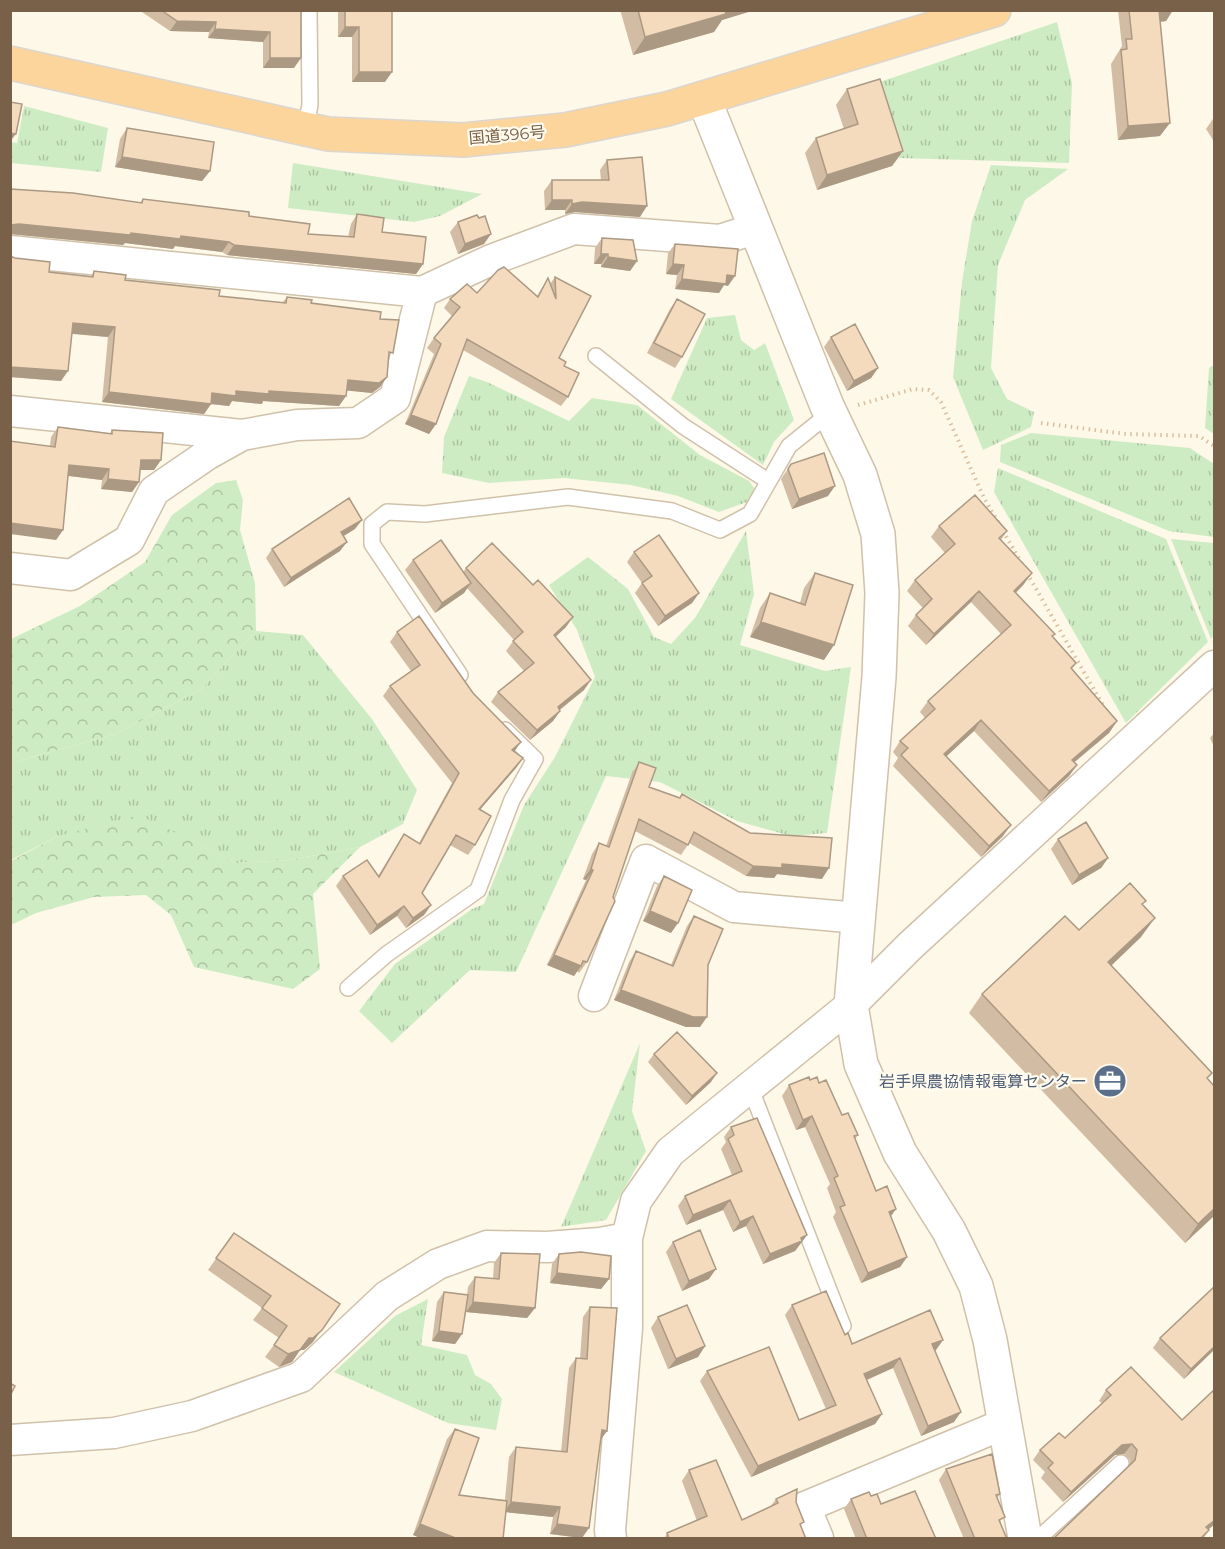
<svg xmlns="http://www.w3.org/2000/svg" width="1225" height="1549" font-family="Montserrat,'Noto Sans JP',sans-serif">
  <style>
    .grass { fill: url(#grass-tufts) }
    .forest { fill: url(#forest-crowns) }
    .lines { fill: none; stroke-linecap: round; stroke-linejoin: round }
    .service-casing { stroke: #d0c1ab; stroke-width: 18 }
    .minor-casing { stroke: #d0c1ab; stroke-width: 33 }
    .tertiary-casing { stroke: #d0c1ab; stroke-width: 36 }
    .trunk-casing { stroke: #dcd6d0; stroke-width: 36 }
    .path { stroke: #dabf9f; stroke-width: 4; stroke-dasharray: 1.5 4.5; stroke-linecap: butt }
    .service { stroke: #fff; stroke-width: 15 }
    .minor { stroke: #fff; stroke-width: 30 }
    .tertiary { stroke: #fff; stroke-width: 33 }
    .trunk { stroke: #fcd59c; stroke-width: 33 }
    .wall { fill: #d2bca3 }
    .shaded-wall { fill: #ab9984 }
    .building { fill: #f4dbbd; stroke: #ab9984; stroke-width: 1.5 }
    .labels { text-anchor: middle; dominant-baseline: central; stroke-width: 4.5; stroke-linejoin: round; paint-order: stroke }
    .street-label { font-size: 16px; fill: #796149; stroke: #fffbee }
    .service-label { font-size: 16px; fill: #4e5e75; stroke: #fffbee; text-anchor: end }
  </style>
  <defs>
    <pattern id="grass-tufts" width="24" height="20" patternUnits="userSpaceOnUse" patternTransform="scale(1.5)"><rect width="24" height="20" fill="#ceecc4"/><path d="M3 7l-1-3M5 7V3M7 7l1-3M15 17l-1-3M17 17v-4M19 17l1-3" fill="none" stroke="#acc3a1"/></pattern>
    <pattern id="forest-crowns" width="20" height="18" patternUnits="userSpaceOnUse" patternTransform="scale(1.5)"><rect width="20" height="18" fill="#ceecc4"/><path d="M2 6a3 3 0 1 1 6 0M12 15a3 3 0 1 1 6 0" fill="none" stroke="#acc3a1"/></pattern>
  </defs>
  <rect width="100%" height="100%" fill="#fdf8e7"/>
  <path class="grass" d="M1057 22 1072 83 1069 163 899 158 871 85Z
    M24 106 108 128 101 172 11 163V142L17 143Z
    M293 163 482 194 440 216 414 222 288 208Z
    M991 165 1068 169 1025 200 998 265 991 368 1007 399 1034 412 1031 427 983 450 953 377 962 282 972 221Z
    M735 315 741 340 754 350 765 343 794 420 774 442 763 465 671 399 707 318Z
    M1214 365V434L1205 428 1209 368Z
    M469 376 487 382 569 421 592 398 637 405 700 455 749 481 755 489 747 502 719 512 678 496 631 485 564 478 489 483 442 473 444 437Z
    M1031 433 1190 448 1214 464V537L1169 531 1000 462 1001 445Z
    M998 468 1166 539 1208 642 1126 723 994 492Z
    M746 531 754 594 740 645 825 671 851 667 827 833 791 836 737 821 660 782 606 776 516 972 470 970 392 1043 359 1011 395 964 472 909 484 904 524 805 555 757 595 677 577 630 549 585 588 557 628 589 654 637 671 644 695 618Z
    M1171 539 1214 543V635L1211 639Z
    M256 631 303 635 372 719 417 790 403 824 360 847 289 860 236 863 191 841 58 836 11 860V763L115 734 200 690Z
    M640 1043 632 1111 646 1151 606 1220 561 1227Z
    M428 1299 421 1345 467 1355 475 1375 491 1384 502 1399 496 1430 448 1423 334 1372 395 1316Z"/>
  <path class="forest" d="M236 480 243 500 240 530 255 583 256 631 200 690 115 734 11 763V639L80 606 145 562 172 515 216 483Z
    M139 815 236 863 289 860 360 847 313 894 320 969 293 989 194 967 171 915 146 895 94 897 36 913 11 925V861L58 836Z"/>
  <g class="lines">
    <defs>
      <path id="service" d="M305 129 310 105 309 10
        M596 356 683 426 768 481
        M460 675 372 544V524L387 512 425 514 568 497 672 511 720 530 750 514 789 446 830 413
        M348 988 387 954 478 890 512 800 535 759 505 730
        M750 1087 843 1326
        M1039 1538 1121 1463"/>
      <path id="minor" d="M10 251 422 292 395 398 358 423 297 425 242 435 208 454 154 491 129 540 71 575 10 568
        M422 292 491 260 574 229 720 240 754 229
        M10 411 242 435
        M594 996 646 860 734 907 859 918
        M10 1440 114 1433 192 1416 301 1377 387 1296 438 1264 487 1246 547 1247 600 1243 627 1238
        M611 1538 610 1530 627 1328V1238L636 1201 670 1152 851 1005 910 946 1214 666
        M818 1538 805 1507 1004 1424"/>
      <path id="tertiary" d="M704 99 827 406 860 475 878 534 882 593 879 677 851 1005 861 1064 900 1153 949 1231 976 1286 990 1340 1025 1538"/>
      <path id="trunk" d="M10 63 328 134 463 140 565 130 667 109 994 10"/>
    </defs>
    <use href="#service" class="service-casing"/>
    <use href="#minor" class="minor-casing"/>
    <use href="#tertiary" class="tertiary-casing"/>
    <use href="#trunk" class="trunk-casing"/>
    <path class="path" d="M858 405 913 389 929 390 941 402 984 498 998 522
      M1041 423 1126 434 1199 436 1214 446
      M1003 531 1022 564
      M1027 573 1104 707"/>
    <use href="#service" class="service"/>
    <use href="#minor" class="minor"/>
    <use href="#tertiary" class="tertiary"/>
    <use href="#trunk" class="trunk"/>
  </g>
  <path class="wall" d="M139 10H301L294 68H263V42L208 38 209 32 170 31Z
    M340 10H392L385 82H352V37H338V13Z
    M622 10H755L722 20 714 32 633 55 621 13Z
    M1118 10H1173L1166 21 1160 22V136L1118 140 1111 64 1122 46Z
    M847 89 903 151 892 166 817 190 805 153 816 138 844 129 836 105Z
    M1215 116V143L1206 129Z
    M127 128 210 171 202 181 115 167 120 139Z
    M607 160 640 217 575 212 565 214V210H545L544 191 552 180H601L600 170Z
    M10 189 140 203 143 199 249 216 308 234 348 237 351 224 357 214 423 264 416 274 227 255 222 252 175 246 173 249 125 243 123 245 10 234Z
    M458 222 484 244 458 254 450 232Z
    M602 238 637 261 630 271 601 267V264H594L595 248Z
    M675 244 728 286 724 285 719 293 675 289 677 275 666 274 668 253Z
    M10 256 49 272 91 276 94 271 125 280 219 296 282 303 287 297 380 319 389 359 387 377 380 387 372 393 347 390 346 396 339 406 263 401 262 404 232 401 229 406 211 404 204 414 102 402 108 337 72 334 61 381 10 377Z
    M555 277 559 358 564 366 568 397 561 406 463 350 436 424 429 434 405 424 434 354 427 348 434 338 452 316 444 308 450 299 477 293 537 296 548 278 550 284Z
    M677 299 682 357 675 368 647 353 670 309Z
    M831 337 878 368 871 378 847 391 824 347Z
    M58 427 110 433 112 430 161 460 154 470H140L139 482 132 492 101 489 102 480 68 476 63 530 56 540 50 446 51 437Z
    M791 464 828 496 792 509 781 479Z
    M939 526 1007 531 1001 540 1024 584 1016 593 1076 663 1072 669 1117 721 1109 733 1074 762 1077 765 1069 776 1041 802 974 731 946 756 1003 836 981 857 893 766 898 758 893 752 900 741 925 718 920 712 928 701 1001 634 971 602 926 645 908 626 916 615 923 608 907 591 915 580 945 553 931 537Z
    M355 529 343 536 340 551 284 587 266 558 272 549Z
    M634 552 699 593 692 603 658 626 635 593 642 583 627 562Z
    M413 560 463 572 466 568 566 627 555 637 584 690 560 710V711L553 721 530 740 491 702 498 692 524 671 506 651 514 640 467 588 464 593 435 613 405 570Z
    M815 573 824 660 750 637 760 608 770 593 800 603 804 588Z
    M397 632 473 693 515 752 523 758 516 768 480 809 475 845 468 855 450 845 422 893 431 905 424 915 406 928 397 916 370 935 336 886 343 876H378L404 834 419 843 452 783 383 696 390 686 411 671 390 642Z
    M1215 732V749L1210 738Z
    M639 762 649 787 679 798 682 794 822 879 777 874 774 878 746 876 689 843 681 855 635 831 587 962 579 973 577 971 574 976 547 965 586 880 583 879 592 854 599 843 606 846 632 773Z
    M1058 839 1108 858 1101 868 1072 885 1051 849Z
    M664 876 671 933 643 921 657 886Z
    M1143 905 1141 937 1111 966 1215 1087V1215L1185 1243 969 1013 982 994 1079 930Z
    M694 916 700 1027H686L614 1000 629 962 636 951 671 965 687 926Z
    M654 1054 711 1082 686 1105 648 1062Z
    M810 1080 819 1083 842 1115 858 1135 855 1139 876 1191 891 1216 907 1257 900 1267 861 1283 833 1217 836 1212 827 1188 830 1184 805 1127 796 1130 782 1096 789 1085Z
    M731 1127 807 1235 795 1251 763 1264 746 1226 733 1232 723 1210 686 1225 678 1206 685 1196 732 1175 721 1149 726 1142 724 1137Z
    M234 1233 313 1342 304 1350H300L292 1362 279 1367 265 1357 279 1338 253 1320 262 1308 208 1270Z
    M673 1242 709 1279 682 1291 666 1252Z
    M501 1253 535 1308 527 1318 466 1312 462 1334 455 1344 432 1341 437 1302 444 1292 467 1295 468 1287 475 1277 493 1279 494 1263Z
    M559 1254 609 1279 601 1289 550 1283 552 1264Z
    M792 1305 845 1335 852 1344 943 1340 935 1350 954 1422 921 1436 893 1368 867 1380 882 1414 875 1424 751 1477 700 1381 707 1371 799 1420 826 1409 785 1315Z
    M590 1307 600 1441 582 1538 550 1534 553 1517 506 1512 503 1539H423L413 1535 447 1439 455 1429 459 1495 505 1500 509 1457 516 1447 561 1452 569 1368 576 1358 580 1359 583 1317Z
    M658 1317 705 1346 698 1357 668 1369 651 1328Z
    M1160 1338 1215 1349 1184 1379 1153 1348Z
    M1215 1389V1524L1209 1529V1530L1203 1539H1053L1129 1466 1130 1460 1124 1454 1115 1455 1063 1502 1041 1478 1045 1472 1033 1460 1040 1450 1065 1438 1102 1403 1099 1401 1106 1390 1182 1420Z
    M946 1469 1000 1494 997 1498 1001 1524 1007 1539H964L939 1480Z
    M689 1470 742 1520 770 1507 776 1499 796 1502 801 1526 806 1539H664L667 1533 697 1521 682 1481Z
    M871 1496 881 1504 936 1539H856L844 1509 851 1499Z"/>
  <path class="shaded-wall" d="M720 10H755L722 20 714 32 633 55 645 37Z
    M1158 10H1173L1166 21 1149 23Z
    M177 21 216 22 209 32 170 31Z
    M345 27H359L352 37H338Z
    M215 29 270 32 263 42 208 38Z
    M270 58H301L294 68H263Z
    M359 72H392L385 82H352Z
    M1170 123 1160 136 1118 140 1128 126Z
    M10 133 16 134 12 139H10Z
    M903 151 892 166 817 190 827 175Z
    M122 157 210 171 202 181 115 167Z
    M552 200H572L565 210H545Z
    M582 202 647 206 640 217 575 212 565 214 572 204Z
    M19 224 181 236 229 242 222 252 175 246 173 249 125 243 123 245 10 234V225Z
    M491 234 484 244 458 254 465 244Z
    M234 245 423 264 416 274 227 255Z
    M601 254H608L601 264H594Z
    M608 257 637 261 630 271 601 267Z
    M673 264 684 265 677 275 666 274Z
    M727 275 735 276 728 286 724 285 719 293 675 289 682 279Z
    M73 323 115 327 108 337 66 333Z
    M10 367 68 371 61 381 10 377Z
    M878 368 871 378 847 391 854 381Z
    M387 377 380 387 372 393 341 390 348 380Z
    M236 391H269L346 396 339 406 263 401 262 404 232 401 229 406 211 404 204 414 102 402 109 392 212 393Z
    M411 415 436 424 429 434 405 424Z
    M141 460H161L154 470H134Z
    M69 465 109 469 102 480 62 475Z
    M108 479 139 482 132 492 101 489Z
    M835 486 828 496 792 509 799 499Z
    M362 520 355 529 334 542 341 532Z
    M10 523 63 530 56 540 10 534Z
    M347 542 340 551 284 587 291 578Z
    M1032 573 1024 584 1006 602 1014 591Z
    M471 583 464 593 435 613 442 603Z
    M979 591 971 602 926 645 934 634Z
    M699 593 692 603 658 626 665 616Z
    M573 617 566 627 547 645 554 635Z
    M761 622 834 645 824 660 750 637Z
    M591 680 584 690 550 717 558 707Z
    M560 711 553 721 530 740 537 730Z
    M981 720 974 731 936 766 944 754Z
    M1117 721 1109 733 1064 771 1072 760Z
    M521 742 514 752 512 750Z
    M523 758 516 768 472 819 479 809Z
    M1077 765 1069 776 1041 802 1049 791Z
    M1011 825 1003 836 981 857 989 846Z
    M1108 858 1101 868 1072 885 1079 875Z
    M782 864 829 868 822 879 777 874 774 878 746 876 753 866Z
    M591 869 593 870 586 880 583 879Z
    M431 905 424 915 406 928 413 918Z
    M404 906 397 916 370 935 377 925Z
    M650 911 678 923 671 933 643 921Z
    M1155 918 1141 937 1095 981 1108 962Z
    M554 955 581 966 574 976 547 965Z
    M621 990 707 1017 700 1027H686L614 1000Z
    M717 1073 711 1082 686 1105 692 1096Z
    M812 1116 805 1127 796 1130 803 1120Z
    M730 1200 723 1210 686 1225 693 1215Z
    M1215 1208V1215L1185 1243 1198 1224Z
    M896 1209 889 1219V1212Z
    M753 1216 746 1226 733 1232 740 1222Z
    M807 1235 795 1251 763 1264 770 1254Z
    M907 1257 900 1267 861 1283 868 1273Z
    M716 1269 709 1279 682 1291 689 1281Z
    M557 1273 609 1279 601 1289 550 1283Z
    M473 1302 535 1308 527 1318 466 1312Z
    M340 1304 313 1342 304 1350H300L309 1338Z
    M439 1331 462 1334 455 1344 432 1341Z
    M943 1340 936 1350 925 1355 932 1344Z
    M705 1346 698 1357 668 1369 676 1359Z
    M1215 1346V1349L1184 1379 1191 1369Z
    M300 1350 292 1362 279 1367 288 1354Z
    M900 1358 893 1368 857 1384 864 1374Z
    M961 1412 954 1422 921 1436 928 1426Z
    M882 1414 875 1424 751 1477 758 1466Z
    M602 1430 607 1431 600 1441Z
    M1132 1444 1124 1454 1115 1455 1063 1502 1071 1492 1122 1445Z
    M511 1502 560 1507 553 1517 504 1512Z
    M1215 1520V1524L1199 1537 1206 1527Z
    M420 1524 458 1539H423L413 1535Z
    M557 1524 589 1528 582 1538 550 1534Z"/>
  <path class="building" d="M161 10H301V58H270V32L215 29 216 22 177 21Z
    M345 10H392V72H359V27H345Z
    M638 10H725L726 14 645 37Z
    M1129 10H1159L1170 123 1128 126 1121 50 1127 49 1126 39H1132Z
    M880 79 903 151 827 175 816 138 858 124 847 89Z
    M10 102 22 104 16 134 10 133Z
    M127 128 214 142 210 171 122 157Z
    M642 157 647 206 582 202 572 204V200H552V180H609L607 160Z
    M10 189 73 193 142 203 143 199 249 212V216L310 224 308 234 354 237 357 214 384 218 382 232 426 237 423 264 234 245 229 242 181 236 180 239 131 233 130 235 19 224 10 225Z
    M477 215 479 218 485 216 491 234 465 244 458 222Z
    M602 238 633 240 637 261 608 257V254H601Z
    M675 244 738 249 735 276 727 275 726 284 682 279 684 265 673 264Z
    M10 256 15 258 50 262 49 272 93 277 94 271 126 275 125 280 220 290 219 296 286 303 287 297 312 300 311 303 381 312 380 319 399 320 393 353 389 352 387 377 379 383 348 380 346 396 269 391V394L236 391V396L212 393 211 404 109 392 115 327 73 323 68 371 10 367Z
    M504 267 538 297 548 278 556 299 555 277 591 296 559 358 566 362 564 366 579 373 568 397 467 339 436 424 411 415 441 344 434 338 460 307 450 299 467 284 477 293 498 270Z
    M677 299 705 314 682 357 654 343Z
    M855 324 878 368 854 381 831 337Z
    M58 427 112 434V430L163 433 161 460H141L139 482 108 479 109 469 69 465 63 530 10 523V441L55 447Z
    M824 453 835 486 799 499 788 469 791 464Z
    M975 495 1007 531 999 538 1032 573 1014 591 1055 634 1052 636 1076 663 1071 668 1117 721 1072 760 1077 765 1049 791 981 720 944 754 1011 825 989 846 901 755 908 748 900 741 935 709 928 701 1011 625 979 591 934 634 916 615 932 599 915 580 955 544 939 526Z
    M349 498 362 520 341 532 347 542 291 578 272 549Z
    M659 535 699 593 665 616 642 583 652 576 634 552Z
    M441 540 471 583 442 603 413 560Z
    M492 543 533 585 538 580 573 617 554 635 591 680 558 707 560 711 537 730 498 692 534 663 513 641 523 632 466 568Z
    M815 573 853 585 834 645 761 622 770 593 805 605Z
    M419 616 473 693 521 742 512 750 523 758 479 809 491 816 475 845 456 835 422 893 431 905 413 918 404 906 377 925 343 876 367 860 379 877 404 834 420 844 459 773 390 686 420 665 397 632Z
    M639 762 656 768 649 787 680 798 682 794 750 833 832 838 829 868 782 864V868L753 866 694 832 688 845 639 819 613 897 615 901 587 962 583 961 581 966 554 955 593 870 591 869 599 843 609 847Z
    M1086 822 1108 858 1079 875 1058 839Z
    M664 876 692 890 678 923 650 911Z
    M1130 883 1146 901 1142 904 1155 918 1108 962 1212 1073 1207 1078 1215 1087V1208L1198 1224 982 994 1065 916 1079 930Z
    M694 916 723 929 708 965 707 1017H693L621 990 636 951 673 966Z
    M677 1032 717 1073 692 1096 654 1054Z
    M809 1077 810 1080 817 1077 819 1083 826 1080 842 1115 848 1113 858 1135 854 1136 876 1191 887 1186 896 1209 889 1212 907 1257 868 1273 840 1207 845 1205 834 1178 838 1176 812 1116 803 1120 789 1085Z
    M757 1118 807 1235 801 1238 802 1241 770 1254 753 1216 740 1222 730 1200 693 1215 685 1196 742 1171 728 1139 734 1135 731 1127Z
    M700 1230 716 1269 689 1281 673 1242Z
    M234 1233 340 1304 322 1330 313 1338H309L300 1350 288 1354 274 1345 287 1326 262 1308 271 1296 216 1258Z
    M581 1252 611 1256 609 1279 557 1273 559 1254Z
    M501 1253 540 1254 535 1308 473 1302 475 1277 499 1279Z
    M1215 1286V1346L1191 1369 1160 1338Z
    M826 1291 845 1335 848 1333 852 1344 930 1310 943 1340 932 1344 961 1412 928 1426 900 1358 864 1374 882 1414 758 1466 707 1371 769 1347 799 1420 836 1405 792 1305Z
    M444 1292 468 1295 462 1334 439 1331Z
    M687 1305 705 1346 676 1359 658 1317Z
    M590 1307 617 1308 607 1431 602 1430 589 1528 557 1524 560 1507 511 1502 516 1447 567 1452 576 1358 587 1359Z
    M1131 1367 1182 1420 1215 1389V1520L1206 1527 1209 1530 1200 1539H1054V1538L1135 1460 1137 1450 1132 1444 1122 1445 1071 1492 1048 1468 1053 1463 1040 1450 1059 1433 1065 1438 1111 1395 1106 1390Z
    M10 1383 15 1386 10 1396Z
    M455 1429 479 1438 459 1495 507 1501 503 1539H458L420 1524Z
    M992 1454 1000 1494 996 1495 1005 1517 999 1520 1007 1539H975L946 1469Z
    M716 1460 742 1520 778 1503 776 1499 797 1489 796 1502 804 1522 800 1524 806 1539H668L669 1538 667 1533 707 1516 689 1470Z
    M915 1491 936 1539H867L851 1499 869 1492 871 1496 877 1494 881 1504Z"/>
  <defs>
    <symbol id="office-disc" viewBox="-11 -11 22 22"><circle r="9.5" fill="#5c6f8a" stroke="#fffbee"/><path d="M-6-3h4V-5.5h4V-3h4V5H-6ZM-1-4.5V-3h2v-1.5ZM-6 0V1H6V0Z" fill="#fff"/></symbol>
  </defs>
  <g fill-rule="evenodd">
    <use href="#office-disc" x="1091" y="1062" width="38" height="38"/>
  </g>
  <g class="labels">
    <g class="street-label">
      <text transform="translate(507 135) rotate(-5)">国道396号</text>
    </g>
    <g class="service-label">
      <text x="1087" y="1081">岩手県農協情報電算センター</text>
    </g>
  </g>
  <rect width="1225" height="1549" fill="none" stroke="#796149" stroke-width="24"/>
</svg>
